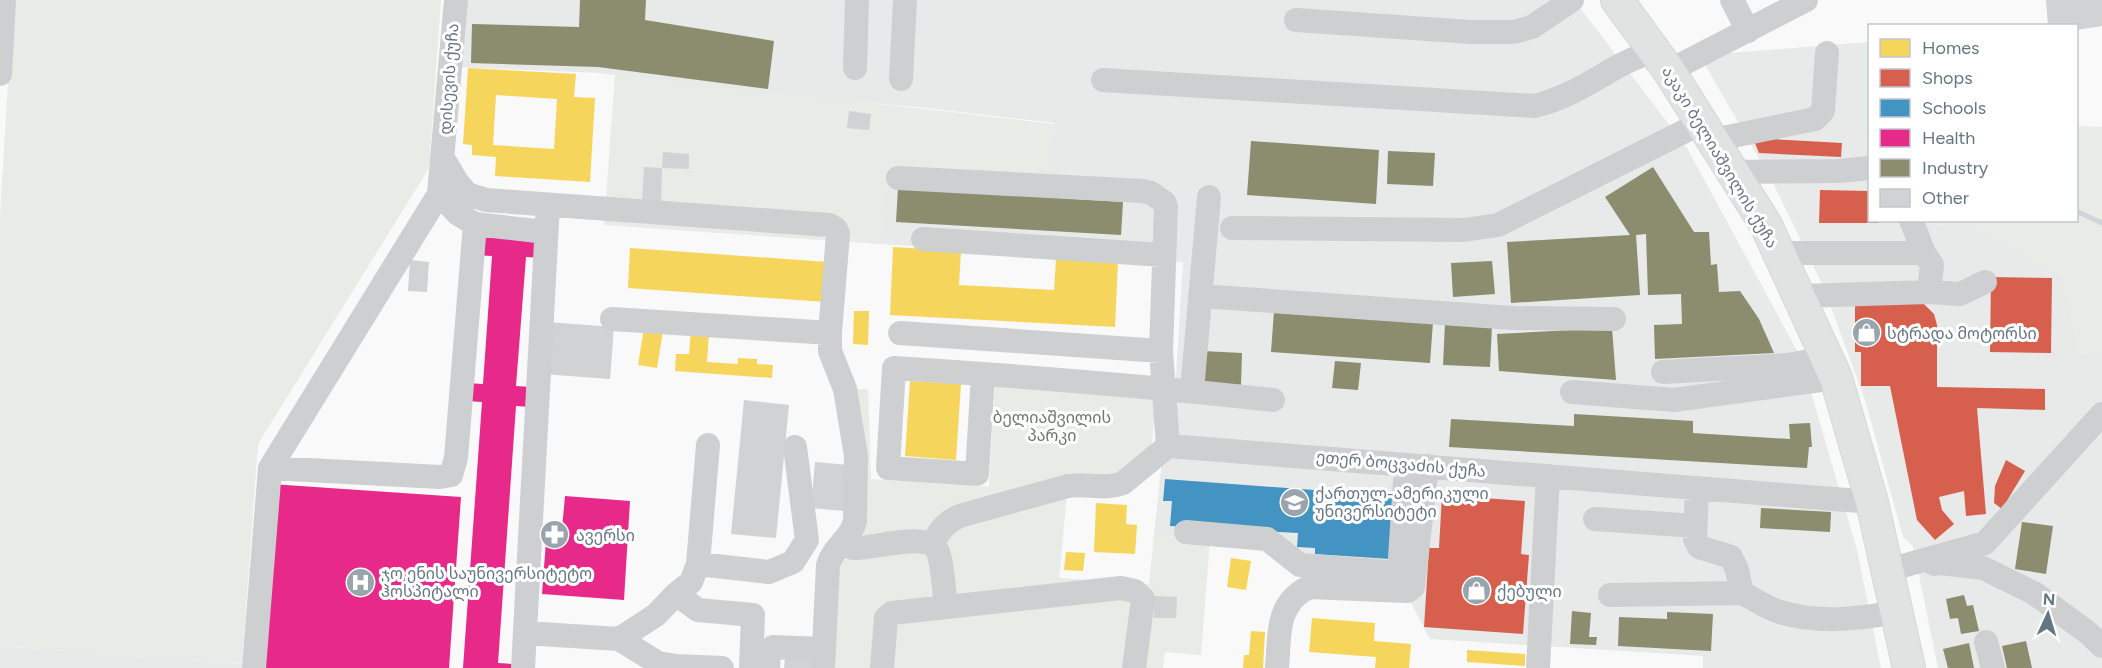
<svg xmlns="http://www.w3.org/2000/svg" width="2102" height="668" font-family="Figtree,'Noto Sans Georgian',sans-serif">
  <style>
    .built { fill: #e8e9e9 }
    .green { fill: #e8ebe6 }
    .homes { fill: #f6d55c; fill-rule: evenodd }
    .shops { fill: #d6604d }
    .schools { fill: #4393c3 }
    .health { fill: #e7298a }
    .industry { fill: #8c8c6e }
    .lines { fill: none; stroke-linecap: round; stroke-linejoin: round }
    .stream { stroke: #ced6d9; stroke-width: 5 }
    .building { fill: #d0d2d3 }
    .major-casing { stroke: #d5d6d7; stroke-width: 34 }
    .minor { stroke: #cecfd0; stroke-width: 24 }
    .major { stroke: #e1e2e2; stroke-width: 32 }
    .labels { text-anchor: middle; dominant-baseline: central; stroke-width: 6; stroke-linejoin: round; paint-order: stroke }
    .street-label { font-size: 16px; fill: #657683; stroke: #fff }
    .poi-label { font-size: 16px; fill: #657683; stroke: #fff; text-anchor: start }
    .park-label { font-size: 16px; fill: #687a64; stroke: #fff }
  </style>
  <rect width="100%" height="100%" fill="#f9f9f9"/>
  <path class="built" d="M462 0H1574L1687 148 1801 358 1857 550 1881 668H1703V656L1430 639 1400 582 1267 544 1154 535 1162 460H1171L1183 262 879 244 888 170 1051 177 1054 123 926 108 773 94 598 73 457 67Z
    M1869 42 1870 220 1924 221 1926 223 1975 228 2063 276 2079 352 2102 354V668H1938L1913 546 1903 537 1865 400 1824 288 1773 183 1703 61 1717 54Z
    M0 646 242 664V668H0Z"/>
  <path class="green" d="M13 0H441L429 168 258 444 242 664 0 646V215Z
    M615 75C761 93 908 106 1054 124L1052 177 888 170 879 244 604 225Z
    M2077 126 2102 127V354L2079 352 2063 276 1975 228 1926 223 1924 221 2076 220Z
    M995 385 1156 394 1152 445 1114 476 1069 473 1059 578 1149 584 1154 535 1210 540 1201 655 1165 652 1163 668H834L838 558 847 559 863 536 859 528 852 389H868L871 479 989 487Z"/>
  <path class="homes" d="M468 68 576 74 574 97 595 98 590 182 495 176 496 157 472 155V145L463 144ZM496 95 557 99 554 149 493 145Z
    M893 247 961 251 959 285 1054 290 1056 259 1118 262 1115 327 890 315Z
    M630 248 828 262 825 302 628 288Z
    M854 311H869L868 345 853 344Z
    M644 328 663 331 657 368 638 365Z
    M691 330 709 332 707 362 738 364V358L757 359V364L773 365 772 378 675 371 676 354H689Z
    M910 381 961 384 956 460 905 456Z
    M1096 503 1127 505 1126 524 1137 525 1135 554 1094 552Z
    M1066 552 1085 553 1083 571 1064 570Z
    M1231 558 1251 561 1246 590 1227 587Z
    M1312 618 1375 623 1374 641 1411 644 1409 668H1375L1376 657 1309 652Z
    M1251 631 1265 632 1263 668H1243L1244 655H1249Z
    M1467 650 1525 654V666L1467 662Z"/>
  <path class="shops" d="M1753 138 1842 143 1841 157 1759 153Z
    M1820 190 1870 191V220H1878V223H1819Z
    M1991 277 2052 278 2051 353 1990 352Z
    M1855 301 1922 302 1934 314 1937 325V387L2045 389V410L1977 408 1986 514 1966 516 1964 491 1939 497 1942 510 1954 524 1935 540 1917 520 1890 386H1861V352H1855Z
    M2006 460 2025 471 2002 509 1994 503 1995 486Z
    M1442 495 1525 501 1521 554 1529 555 1523 634 1424 627 1429 548H1439Z"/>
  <path class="schools" d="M1165 479 1395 496 1390 559 1315 554V548L1297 547 1298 533 1170 526 1172 501H1163Z"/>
  <path class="health" d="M475 234 544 239 543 258 526 257 516 386 532 387 531 407 516 406 498 663 513 664 512 668H463L482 402 466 401 467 383 483 384 492 256 474 255Z
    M271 484 461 497 449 668H258Z
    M565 496 630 501 624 600 542 594 547 528 562 529Z"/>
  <path class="industry" d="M580 0H646L645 20 774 41 768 89 598 67 471 63 472 24 579 27Z
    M1251 141 1379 150 1376 204 1247 195Z
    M1388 151 1435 153 1433 186 1387 184Z
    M1653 167 1694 232H1709L1711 265 1717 264 1719 292 1740 291 1759 319 1774 353 1655 359 1654 325 1682 324 1681 294 1648 295 1646 234 1636 235 1640 295 1511 303 1507 242 1630 235 1605 197Z
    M898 188 1123 202 1121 235 896 222Z
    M1492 261 1495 294 1453 297 1451 263Z
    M1274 311 1433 322 1430 363 1271 352Z
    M1445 323 1492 326 1490 367 1443 365Z
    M1612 328 1616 380 1499 371 1497 334Z
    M1202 351 1242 353 1241 385 1201 383Z
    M1335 361 1361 363 1358 390 1332 388Z
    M1574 414 1693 421V433L1790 439 1789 424 1810 423 1812 447H1809L1807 468 1449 447 1451 419 1574 426Z
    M1761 508 1831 512 1830 532 1760 528Z
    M2022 522 2053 526 2046 574 2015 569Z
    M1964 595 1967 606 1973 605 1979 631 1961 634 1958 618 1950 619 1946 599Z
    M1572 611 1591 613 1589 637H1597L1596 645 1570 644Z
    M1667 612 1713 614 1711 651 1618 646 1619 617 1667 619Z
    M2026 641 2032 668H2007L2002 646Z
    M1969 643 1974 668H1948L1943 649Z"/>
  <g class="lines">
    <path class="stream" d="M2076 211 2102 223"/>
  </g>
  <path class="building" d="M2046 0H2102V26L2076 30V26H2048Z
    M849 111 871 114 869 130 847 128Z
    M663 152 689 154V169L662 168Z
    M644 167 662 168 661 203 642 202Z
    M410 260 429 262 427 292 408 291Z
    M546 322 614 327 610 379 542 374Z
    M744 400 789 405 776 538 731 534Z
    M815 462 849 465 844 511 811 508Z
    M1154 596 1177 597 1176 618H1154Z
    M785 657 820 660 819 668H784Z"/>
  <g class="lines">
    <defs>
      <path id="major" d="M1617 0 1669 71 1766 225 1827 358 1836 378 1872 502 1909 668"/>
    </defs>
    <use href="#major" class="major-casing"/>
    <path class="minor" d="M1732 0 1748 31
      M1296 20 1471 32H1514L1532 27 1572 0
      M855 68 857 0
      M1669 71 1806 0
      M0 74 4 0
      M901 79 905 0
      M1103 80 1534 106C1564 99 1588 84 1615 68 1627 61 1641 56 1654 50
      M1713 140 1815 119 1823 111 1827 53
      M443 158 457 182 467 194 486 200 829 225 836 229 838 234 830 333V351L845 389 856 456 855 521C851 539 833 547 828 565L823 668
      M1733 172 1838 171 1870 168
      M898 178 1143 191 1151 193 1164 202 1166 207 1161 351 1168 446 1872 502
      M439 194 458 214 475 224 546 232
      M1232 228 1464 230 1498 225 1703 122
      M923 239 1163 255
      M1779 253H1924
      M1929 292 1960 294 1985 282
      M1200 296 1513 318 1614 319
      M1800 296 1929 292 1932 265 1924 253 1911 220
      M612 319 830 333
      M900 333 1161 351
      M1663 372 1787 365 1827 358
      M983 374 977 474 888 468 894 368C1021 376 1147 386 1273 400
      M1192 391 1209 197
      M1572 392 1674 400 1836 378
      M708 445 698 564 691 582 676 594 656 615 619 639 658 663 676 666 722 668
      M270 468 440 477 451 475 456 458 475 224
      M1697 488 1695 539 1699 547 1731 557 1737 570 1742 593C1754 599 1767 608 1780 612 1819 624 1858 619 1897 612
      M1595 519 1695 526
      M1186 532 1267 539 1300 565 1399 573 1406 465
      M843 542C846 545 850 548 855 548 873 549 930 530 938 552 943 565 944 593 946 607
      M932 544C940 530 947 520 963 515L1068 486C1086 483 1106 490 1123 483L1168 446
      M698 564 769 572 793 562 807 540 795 447
      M1934 564 1940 563 1983 568 2034 593 2087 632 2102 646
      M1888 570 1985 543 2102 414
      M676 594 698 610 753 615 751 668
      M1610 595 1742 593
      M525 633 619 639
      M1986 642 1993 668
      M254 668 270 468 439 194 456 0
      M523 668 548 205
      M768 668 769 654 773 647 824 649
      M882 668 886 618 892 613 1121 588 1135 591 1143 599 1134 668
      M1277 668C1280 635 1275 604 1309 587L1408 591 1413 587 1427 466
      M1538 668 1548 476"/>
    <use href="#major" class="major"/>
  </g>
  <defs>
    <symbol id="shop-disc" viewBox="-11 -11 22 22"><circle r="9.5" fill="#99a4ac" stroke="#fff"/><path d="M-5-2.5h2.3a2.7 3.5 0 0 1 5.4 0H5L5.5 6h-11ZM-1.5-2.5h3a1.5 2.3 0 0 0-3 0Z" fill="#fff"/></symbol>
    <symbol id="university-disc" viewBox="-11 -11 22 22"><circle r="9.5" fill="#99a4ac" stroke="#fff"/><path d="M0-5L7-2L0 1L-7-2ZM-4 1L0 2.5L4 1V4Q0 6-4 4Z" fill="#fff"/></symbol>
    <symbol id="pharmacy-disc" viewBox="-11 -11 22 22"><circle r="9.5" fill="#99a4ac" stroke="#fff"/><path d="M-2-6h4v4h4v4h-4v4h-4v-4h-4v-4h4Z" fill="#fff"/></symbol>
    <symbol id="hospital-disc" viewBox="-11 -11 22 22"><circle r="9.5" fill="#99a4ac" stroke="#fff"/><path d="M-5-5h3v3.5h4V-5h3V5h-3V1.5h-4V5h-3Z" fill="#fff"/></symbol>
  </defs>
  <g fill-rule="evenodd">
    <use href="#shop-disc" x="1850" y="316" width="33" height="33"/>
    <use href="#university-disc" x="1278" y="486" width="33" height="33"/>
    <use href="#pharmacy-disc" x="538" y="518" width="33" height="33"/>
    <use href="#hospital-disc" x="344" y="566" width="33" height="33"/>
    <use href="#shop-disc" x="1460" y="574" width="33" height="33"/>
  </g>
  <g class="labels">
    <g class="street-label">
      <text transform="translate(449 79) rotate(-86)">დისევის ქუჩა</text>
      <text transform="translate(1720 157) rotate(59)">აკაკი ბელიაშვილის ქუჩა</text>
      <text transform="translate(1401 464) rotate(5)">ეთერ ბოცვაძის ქუჩა</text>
    </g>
    <g class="poi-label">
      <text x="1887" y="333">სტრადა მოტორსი</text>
      <text x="1315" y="493">ქართულ-ამერიკული<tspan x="1315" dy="18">უნივერსიტეტი</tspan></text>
      <text x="576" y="535">ავერსი</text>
      <text x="381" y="573">ჯო ენის საუნივერსიტეტო<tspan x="381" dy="18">ჰოსპიტალი</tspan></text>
      <text x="1497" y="591">ქებული</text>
    </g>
    <g class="park-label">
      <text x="1052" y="417">ბელიაშვილის<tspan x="1052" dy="18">პარკი</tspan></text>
    </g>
  </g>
  <rect x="1868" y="24" width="210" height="198" fill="#ffffff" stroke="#c1c8cd" stroke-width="1.5"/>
  <rect x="1880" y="39" width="30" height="18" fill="#f6d55c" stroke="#c1c8cd" stroke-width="1.5"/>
  <text x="1922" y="54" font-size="18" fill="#657683">Homes</text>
  <rect x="1880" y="69" width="30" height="18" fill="#d6604d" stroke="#c1c8cd" stroke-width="1.5"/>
  <text x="1922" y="84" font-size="18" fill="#657683">Shops</text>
  <rect x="1880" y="99" width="30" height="18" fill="#4393c3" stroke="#c1c8cd" stroke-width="1.5"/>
  <text x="1922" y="114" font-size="18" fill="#657683">Schools</text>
  <rect x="1880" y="129" width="30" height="18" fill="#e7298a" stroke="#c1c8cd" stroke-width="1.5"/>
  <text x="1922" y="144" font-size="18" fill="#657683">Health</text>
  <rect x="1880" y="159" width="30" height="18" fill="#8c8c6e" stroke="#c1c8cd" stroke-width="1.5"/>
  <text x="1922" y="174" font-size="18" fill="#657683">Industry</text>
  <rect x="1880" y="189" width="30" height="18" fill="#d0d2d3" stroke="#c1c8cd" stroke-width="1.5"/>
  <text x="1922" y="204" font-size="18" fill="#657683">Other</text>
  <g transform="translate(2048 614) rotate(4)" stroke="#ffffff" stroke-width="4.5" paint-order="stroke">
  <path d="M0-4.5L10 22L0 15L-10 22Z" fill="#657683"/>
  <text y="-9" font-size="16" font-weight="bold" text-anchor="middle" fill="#657683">N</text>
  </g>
</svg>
